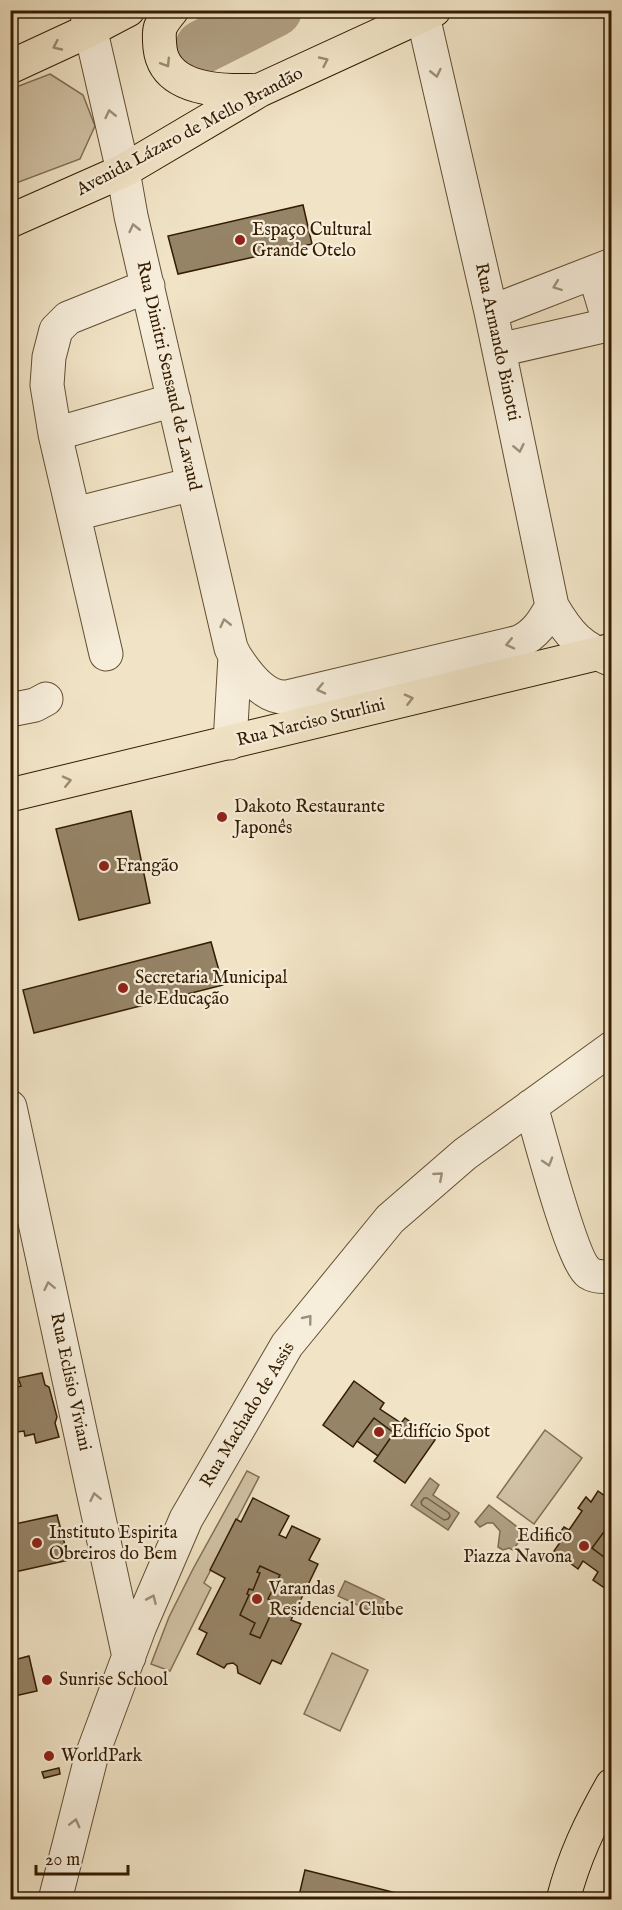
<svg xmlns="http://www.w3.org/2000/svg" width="622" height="1910" font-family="'IM FELL English',serif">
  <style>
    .green { fill: #d1c2a5; stroke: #826f53; stroke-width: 1.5 }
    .water { fill: #b0a083; stroke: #7e6b4f; stroke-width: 1.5 }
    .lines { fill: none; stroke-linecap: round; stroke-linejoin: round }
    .shore { stroke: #725e42; stroke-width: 1.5 }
    .river { stroke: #b0a083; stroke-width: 54 }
    .building { fill: #968467; stroke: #331c01; stroke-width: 1.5 }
    .minor-casing { stroke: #624e32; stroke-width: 35 }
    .major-casing { stroke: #331c01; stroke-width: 35 }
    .minor { stroke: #f6edda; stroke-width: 33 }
    .major { stroke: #f1e4c6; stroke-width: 33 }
    .oneway { stroke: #9c8a6d }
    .oneway2 { stroke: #9e8f78 }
    .poi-dot { fill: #8f2418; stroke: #f6edda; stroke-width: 2 }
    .labels { text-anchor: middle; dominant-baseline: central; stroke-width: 4.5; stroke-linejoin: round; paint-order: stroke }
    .street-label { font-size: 18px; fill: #331c01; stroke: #f6edda }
    .poi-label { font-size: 18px; fill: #331c01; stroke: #f6edda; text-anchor: start }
  </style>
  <rect width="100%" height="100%" fill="#f1e4c6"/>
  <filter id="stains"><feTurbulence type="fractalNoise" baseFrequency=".00333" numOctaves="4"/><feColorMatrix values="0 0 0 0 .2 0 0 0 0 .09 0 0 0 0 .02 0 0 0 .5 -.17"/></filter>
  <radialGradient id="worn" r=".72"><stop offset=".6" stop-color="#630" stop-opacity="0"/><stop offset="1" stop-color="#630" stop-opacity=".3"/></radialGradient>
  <path class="green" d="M50 74 83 95 95 126 80 159 11 185V89Z
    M545 1430 582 1458 534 1524 497 1497Z
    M247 1471 259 1477 204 1583 211 1588 170 1671 151 1664 169 1617 193 1569Z
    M332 1653 368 1670 340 1731 304 1714Z"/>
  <path class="water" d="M430 1478 439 1485 433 1495 459 1513 448 1530 411 1505Z
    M489 1505 525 1533 513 1550 509 1548 503 1550 498 1547 500 1531 493 1523H487L480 1527 475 1522Z
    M345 1581 390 1602 383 1617 338 1596Z"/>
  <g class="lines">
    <path class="shore" d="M424 1498H427L449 1513 450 1516 448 1519 444 1520 422 1505 421 1502Z"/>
    <path class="river" d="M202 47 275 10"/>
  </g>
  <path class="building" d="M303 205 312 244 178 274 168 236Z
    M131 811 150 903 79 920 56 829Z
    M211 942 223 985 34 1033 23 990Z
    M42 1373 45 1385 49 1387 57 1417 55 1423 59 1437 36 1443 34 1434 25 1436 24 1431 10 1433V1397L15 1396 13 1388 21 1386 18 1378Z
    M354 1381 384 1403 380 1409 401 1423 405 1418 435 1440 405 1483 374 1461 378 1456 357 1441 353 1447 323 1425Z
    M374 1418 394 1433 378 1456 357 1441Z
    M598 1491 612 1501V1593L593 1580 598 1572 583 1561 578 1569 554 1551 561 1541 556 1538 564 1527 569 1530 582 1511 578 1508 586 1497 591 1502Z
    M253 1498 289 1516 279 1535 286 1538 292 1526 320 1539 309 1560 318 1564 291 1620 301 1624 281 1664 272 1660 260 1684 238 1673 237 1666 233 1663 227 1664 224 1668 197 1654 207 1633 199 1629 225 1578 210 1570 236 1519 241 1522Z
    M57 1515 69 1560 10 1573V1525Z
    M612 1521V1554L608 1560 592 1548Z
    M260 1566 280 1575 268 1599 276 1603 260 1638 250 1634 255 1623 240 1615 249 1595 247 1594 249 1589 253 1590 260 1573 257 1572Z
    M29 1656 37 1691 10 1697V1661Z
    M59 1768 60 1774 44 1778 42 1772Z
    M305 1870 424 1900H298Z"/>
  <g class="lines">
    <defs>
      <path id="minor" d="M86 10 123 171 131 216 231 648 235 656 230 743
        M423 16 491 312 552 606C569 635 580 647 612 660
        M594 272 610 325
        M491 312 612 265
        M499 350 612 324
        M55 434 174 400
        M75 514 193 484
        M106 654 55 434 47 385 49 357 56 330 68 318 148 286
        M235 656C246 673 264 699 287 697L519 642C536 634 543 622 552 606
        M10 710 35 705 46 699
        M531 1106C539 1133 572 1261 589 1273 595 1277 604 1277 612 1276
        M10 1107 129 1657
        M55 1900 91 1758 140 1626 186 1519 287 1345 390 1219 465 1154 612 1048"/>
      <path id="major" d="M172 10C159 26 158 28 160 48 165 92 226 92 260 90
        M10 67 90 30 128 10
        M10 221 123 171 260 90 434 10
        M10 795 612 650
        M563 1900C574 1857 590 1824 612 1785"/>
    </defs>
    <use href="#minor" class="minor-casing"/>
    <use href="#major" class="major-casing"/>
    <use href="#minor" class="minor"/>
    <use href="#major" class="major"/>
  </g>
  <defs><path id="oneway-chevron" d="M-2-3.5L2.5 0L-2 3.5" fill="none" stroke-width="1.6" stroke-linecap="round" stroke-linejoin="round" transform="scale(1.5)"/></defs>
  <g class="oneway">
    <use href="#oneway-chevron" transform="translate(57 46) rotate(155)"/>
    <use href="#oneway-chevron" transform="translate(324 61) rotate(-25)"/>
    <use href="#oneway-chevron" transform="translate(166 63) rotate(58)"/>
    <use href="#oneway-chevron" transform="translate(409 699) rotate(-14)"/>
    <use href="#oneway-chevron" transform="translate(67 781) rotate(-13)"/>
  </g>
  <g class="oneway2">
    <use href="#oneway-chevron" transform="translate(436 73) rotate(77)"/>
    <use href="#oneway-chevron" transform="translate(110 114) rotate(-103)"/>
    <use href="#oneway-chevron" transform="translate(134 228) rotate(-103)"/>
    <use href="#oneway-chevron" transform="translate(557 286) rotate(159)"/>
    <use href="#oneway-chevron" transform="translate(519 448) rotate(78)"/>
    <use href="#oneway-chevron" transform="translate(225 623) rotate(-103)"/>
    <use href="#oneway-chevron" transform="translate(510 644) rotate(167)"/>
    <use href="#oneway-chevron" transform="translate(321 689) rotate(167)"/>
    <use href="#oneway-chevron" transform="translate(548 1162) rotate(73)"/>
    <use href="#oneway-chevron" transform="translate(439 1176) rotate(-41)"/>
    <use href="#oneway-chevron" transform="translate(49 1286) rotate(-102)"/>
    <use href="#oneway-chevron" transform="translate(308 1319) rotate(-51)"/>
    <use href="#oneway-chevron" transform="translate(95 1497) rotate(-102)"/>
    <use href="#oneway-chevron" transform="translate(152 1599) rotate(-66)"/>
    <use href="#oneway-chevron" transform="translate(75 1823) rotate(-76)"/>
  </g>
  <g class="poi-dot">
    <circle cx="240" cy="240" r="6"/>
    <circle cx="222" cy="817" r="6"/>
    <circle cx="104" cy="866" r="6"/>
    <circle cx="123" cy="988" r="6"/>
    <circle cx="379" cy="1432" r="6"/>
    <circle cx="37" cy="1543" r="6"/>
    <circle cx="584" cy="1546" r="6"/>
    <circle cx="257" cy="1599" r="6"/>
    <circle cx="47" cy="1680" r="6"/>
    <circle cx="49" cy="1756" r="6"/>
  </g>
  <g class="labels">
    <g class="street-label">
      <text transform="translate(190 132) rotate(-28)">Avenida Lázaro de Mello Brandão</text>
      <text transform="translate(497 342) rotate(78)">Rua Armando Binotti</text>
      <text transform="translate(168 376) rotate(77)">Rua Dimitri Sensaud de Lavaud</text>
      <text transform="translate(311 723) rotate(-14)">Rua Narciso Sturlini</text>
      <text transform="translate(70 1382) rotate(78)">Rua Eclisio Viviani</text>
      <text transform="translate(248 1415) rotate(-59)">Rua Machado de Assis</text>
    </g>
    <g class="poi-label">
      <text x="252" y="230">Espaço Cultural<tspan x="252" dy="21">Grande Otelo</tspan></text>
      <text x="234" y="807">Dakoto Restaurante<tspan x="234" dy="21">Japonês</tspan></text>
      <text x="116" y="866">Frangão</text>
      <text x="135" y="978">Secretaria Municipal<tspan x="135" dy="21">de Educação</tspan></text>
      <text x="391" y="1432">Edifício Spot</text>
      <text x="49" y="1533">Instituto Espirita<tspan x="49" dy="21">Obreiros do Bem</tspan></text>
      <text x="572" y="1536" text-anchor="end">Edifico<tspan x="572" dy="21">Piazza Navona</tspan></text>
      <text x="269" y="1589">Varandas<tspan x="269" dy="21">Residencial Clube</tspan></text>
      <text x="59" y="1680">Sunrise School</text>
      <text x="61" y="1756">WorldPark</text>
    </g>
  </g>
  <rect width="622" height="1910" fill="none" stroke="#f1e4c6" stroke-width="36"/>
  <rect x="12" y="12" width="598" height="1886" fill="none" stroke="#331c01" stroke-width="3"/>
  <rect x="18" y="18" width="586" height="1874" fill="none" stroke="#331c01" stroke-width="1.5"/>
  <path d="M36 1865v9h92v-9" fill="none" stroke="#331c01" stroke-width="3"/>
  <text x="45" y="1865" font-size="18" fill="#331c01" stroke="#f6edda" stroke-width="4.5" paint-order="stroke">20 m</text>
  <rect width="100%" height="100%" filter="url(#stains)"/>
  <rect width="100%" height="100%" fill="url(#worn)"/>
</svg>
